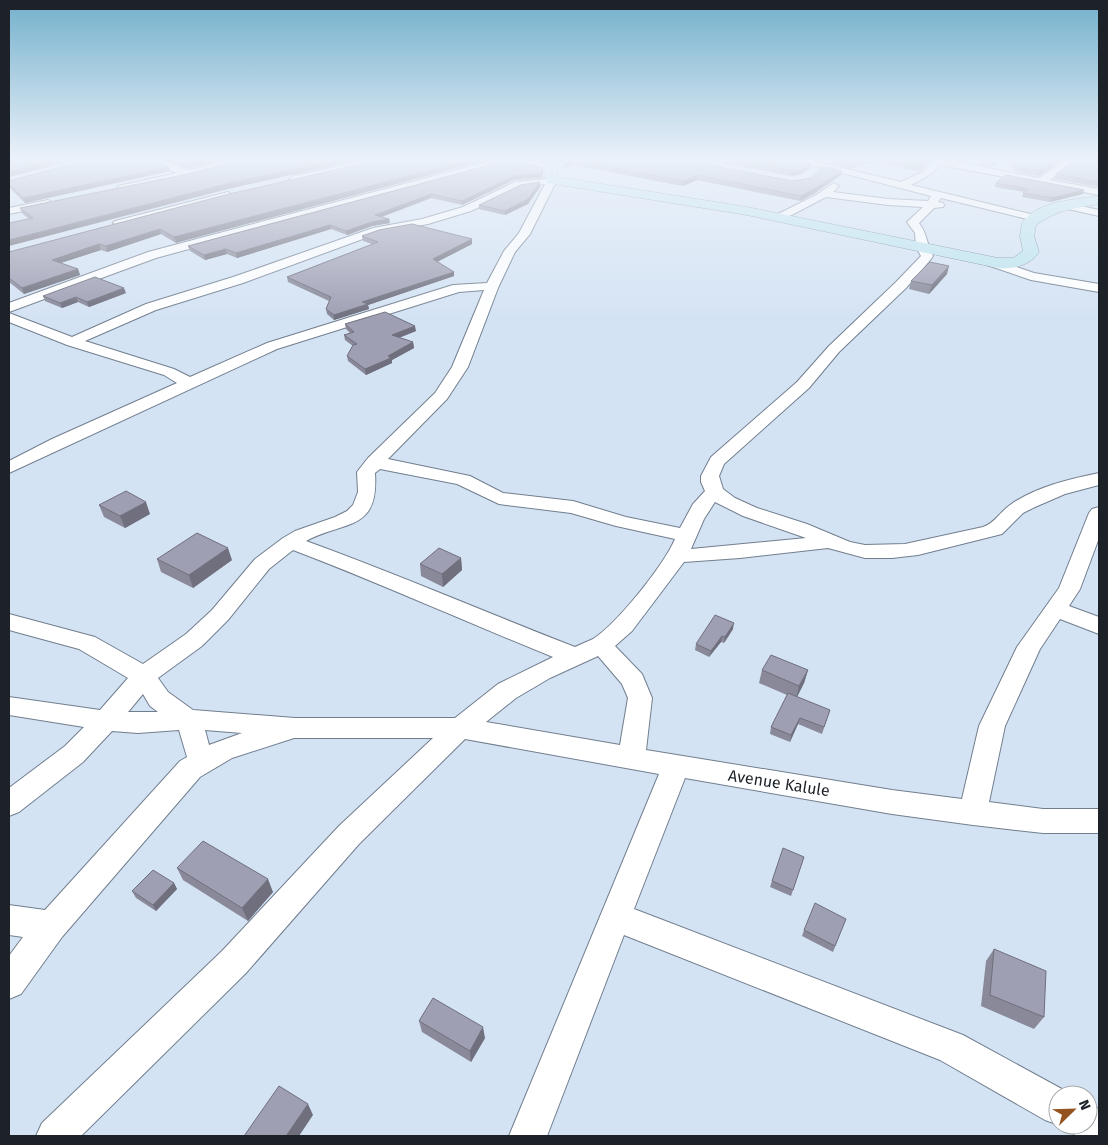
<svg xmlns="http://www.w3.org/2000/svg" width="1108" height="1145" font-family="'Fira Sans',sans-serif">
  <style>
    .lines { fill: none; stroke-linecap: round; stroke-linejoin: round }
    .street-casing { stroke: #717e8e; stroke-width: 2 }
    .secondary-casing { stroke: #717e8e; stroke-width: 1 }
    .street { fill: #fff; fill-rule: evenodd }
    .secondary { fill: #bce4ee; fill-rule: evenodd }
    .wall { fill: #89899a }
    .shaded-wall { fill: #6f6f7d }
    .building { fill: #9f9fb3; stroke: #6f6f7d }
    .labels { text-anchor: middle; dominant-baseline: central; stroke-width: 4; stroke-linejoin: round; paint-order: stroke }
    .near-street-label { font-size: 16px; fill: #1d2229; stroke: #fff }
  </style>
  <rect width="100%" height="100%" fill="#d4e3f4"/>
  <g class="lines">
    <defs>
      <path id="street" d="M145 159H159L188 170 239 159H257L189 177 122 191 118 190V186L177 173Z
        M371 159H389L294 182 289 179 294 176Z
        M498 159H523L554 166 556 168 551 171 509 162 156 258 9 312V303L148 252Z
        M788 159H805L901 182 922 172 936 159H947L946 160 1039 178 1067 159H1079L1050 180 1099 189V195L941 165 928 176 911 185 1039 216 1040 218 1035 221 941 198 938 202 943 203 944 205 943 207 934 208 919 223C928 235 926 243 933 256L931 259 906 288 839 352 809 388 724 464 719 476 723 489 735 498 757 508 807 524 850 542 865 545 905 544 983 527C995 523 1000 512 1010 505 1035 487 1070 479 1099 473V485L1065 494 1035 507 1023 513 1002 534 918 555 892 558H865L828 548 740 558 684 562 632 631 615 646 642 674 652 698 646 750 892 790 962 799 979 726 1017 647 1059 588 1089 513 1092 509 1099 507V538L1080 589 1069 606 1099 617V634L1060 619 1040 649 1005 726 989 802 1043 809H1099V833H1043L973 825 892 814 685 778 634 909 963 1035 1071 1094 1058 1095 1059 1125 1045 1120 940 1060 624 935 547 1136H509L659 774 465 739 359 844 246 973 81 1136H36L42 1123 222 951 339 826 433 738H294L232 758 200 777 62 937 21 994 9 999V956L23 937 9 935V905L45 910 180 761 187 757 179 730 138 733 112 731 83 762 19 812 9 816V788L65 746 84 727 9 715V697L100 710 128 678 79 649 9 630V614L95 637 143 664 186 634 212 610 255 559 283 538 295 531 335 517 347 511 353 505 358 492 357 472 368 458 435 393 452 367 484 290 459 292 277 349 9 473V461L52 439 177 383 164 375 67 345 9 322V313L72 337 146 304 233 277 373 228 422 219 463 207 515 182 555 178 557 180 530 234 515 252 498 288 468 367 447 399 388 459 470 476 503 493 573 501 626 517 680 528 693 504 705 491 701 482V476L711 457 797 382 829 346 896 282 921 256 916 247 915 233 907 222 923 207 888 205 826 197 782 220H774L773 218 774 216 816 195 834 183 839 186 833 192 888 199 928 201 931 196ZM545 184 519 233 504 251 487 283 453 285 267 343 190 377 174 369 85 341 156 310 243 283 379 233 428 224 471 211 521 187ZM380 469 457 484 499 504 571 513 616 526 675 539C664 565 617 624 593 639 587 642 581 644 575 647 485 612 397 574 306 541 345 520 379 532 375 473ZM715 502 743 516 806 538 691 549 704 519ZM293 550C380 583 466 622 553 657L498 684 455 718H295L193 710 168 692 158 678 202 646 228 620 269 569ZM598 656 622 684 628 698 620 745 486 722 516 698 550 678ZM143 694 150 706 158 712H128ZM205 730 242 733 209 745Z
        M228 192 233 195 232 197 119 226 113 223 115 221Z
        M48 200 53 203 52 205 9 214V208Z
        M1063 202 1099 210V216L1059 207 1058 205 1059 203Z
        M991 258 1034 273 1099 284V292L1031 280 987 265 985 262Z
        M1088 1104 1099 1109V1136H1075L1070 1125H1088Z"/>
      <path id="secondary" d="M561 159H577L557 170 558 177 747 207 998 258H1013L1023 251 1020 236 1022 223C1038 200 1074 200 1099 196V204C1076 208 1056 210 1036 225L1034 236 1039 252C1029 266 1014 269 998 268L747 215 547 183 544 172 545 168Z"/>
    </defs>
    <use href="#street" class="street-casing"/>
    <use href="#secondary" class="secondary-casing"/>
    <use href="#street" class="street"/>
    <use href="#secondary" class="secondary"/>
  </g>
  <path class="wall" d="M165 159H228L187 168Z
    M532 159H557L550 163Z
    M572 159 792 181 841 175 815 193 800 201 697 180 683 186 573 165 564 168V164Z
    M703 159H798L810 168 802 174 792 176Z
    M833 159H932L919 171 873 162 851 168 832 164Z
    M1004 159 991 167 979 165 981 160Z
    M1007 159H1063L1039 176 1015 171Z
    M509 160 543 173V177L514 180 462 205 431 198 382 217 389 219 390 223 372 226 347 235 331 229 237 258 227 254 205 260 190 251 188 246Z
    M1099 161V187L1055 179 1056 174Z
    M170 171 25 203 9 187V181Z
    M188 174 228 189 29 219 22 213 20 208Z
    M540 182V187L528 204 505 215 479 209V205Z
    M996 183 1083 194 1050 202 1022 197 1024 192 995 187Z
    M229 194 176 243 161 234 107 252 101 250 61 263 78 269 80 275 24 294 9 282V252Z
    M362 236 472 244 437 262 454 276 368 305 369 309 334 320 327 314 326 309 329 301 288 282 287 277 372 244 363 241Z
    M947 274 929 294 909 289 911 281Z
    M126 293 89 307 78 302 62 308 45 301 43 296Z
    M345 324 416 331 399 338 413 342 414 348 392 360V363L366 375 348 361 347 356 353 346 345 340 344 335 350 333 346 329Z
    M99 505 150 514 125 528 104 517Z
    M461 558 462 570 443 587 421 576 420 564Z
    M157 559 232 560 193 588 161 572Z
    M733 629 724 643 721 642 709 657 695 650 696 644Z
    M762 670H808L804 683 797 697 830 710 822 734 798 724 790 742 770 734 771 727 787 695 759 683Z
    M804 857 791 896 770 887 772 881Z
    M177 868 273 892 248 921 183 880Z
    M174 883 177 889 156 911 136 898 132 891Z
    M846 919 833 952 802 936 804 930Z
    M994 949 1044 1017 1034 1029 981 1006 986 961Z
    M419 1021 485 1038 471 1062 422 1032Z"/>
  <path class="shaded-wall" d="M58 159H78L9 177V172Z
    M206 159H228L187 168 186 163Z
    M340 159H362L228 189 9 246V240L226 184Z
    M473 159H490L176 243 174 237Z
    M550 159H557L550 163Z
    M869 159H874L873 162 851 168 852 164Z
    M928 159H932L919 171 920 166Z
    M997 159H1004L991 167 992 162Z
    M1058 159H1063L1039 176 1040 171Z
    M573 161V165L564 168V164Z
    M811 163 810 168 802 174 792 176 793 171Z
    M169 167 170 171 25 203 23 198Z
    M842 171 841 175 815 193 800 201 801 196Z
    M543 173V177L514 180 462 205V201L514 176Z
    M697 175V180L683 186 684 181Z
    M540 182V187L528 204 505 215V211Z
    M1084 190 1083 194 1050 202 1052 198Z
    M431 194V198L375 219V215Z
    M389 219 390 223 372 226 347 235 346 231 372 222Z
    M330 225 331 229 237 258 236 253Z
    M160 229 161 234 107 252 106 246Z
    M472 239V244L433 264V259Z
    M99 244 101 250 54 265 52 260Z
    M226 249 227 254 205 260 204 255Z
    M949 266 947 274 929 294 932 285Z
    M78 269 80 275 24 294 22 288Z
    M454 272V276L368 305 369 309 334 320V315L362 302Z
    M124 288 126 293 89 307 87 302Z
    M76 297 78 302 62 308 60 303Z
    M415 326 416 331 393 340 392 335Z
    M413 342 414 348 392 360V363L366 375 365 369Z
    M146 502 150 514 125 528 120 516Z
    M228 548 232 560 193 588 189 575Z
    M461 558 462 570 443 587 442 574Z
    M734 623 733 629 724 643 725 637Z
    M722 636 721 642 709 657 711 651Z
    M808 670 804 683 796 699 799 686Z
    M800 718 798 724 790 742 791 735Z
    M268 879 273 892 248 921 242 908Z
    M174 883 177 889 156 911 153 905Z
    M483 1027 485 1038 471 1062 470 1051Z
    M308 1104 313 1115 299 1136H286Z"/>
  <path class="building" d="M9 159H58L9 172Z
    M91 159H150L169 167 23 198 9 184V181Z
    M175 159H206L186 163Z
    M245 159H340L226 184 9 240V223L33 218 20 208 188 174Z
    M384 159H473L174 237 160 229 106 246 99 244 52 260 78 269 22 288 9 278V252L229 194Z
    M572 159H677L792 181 811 178 824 166 842 171 816 188 801 196 697 175 684 181 573 161 564 164Z
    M728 159H798L811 163 803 169 793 171Z
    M833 159H869L852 164Z
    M881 159H928L920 166Z
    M981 159H997L992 162 981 160Z
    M1011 159H1058L1040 171 1016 167Z
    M1077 159H1093L1099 161V182L1056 174Z
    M509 160 542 167 543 173 514 176 462 201 431 194 375 215 389 219 372 222 346 231 330 225 236 253 226 249 204 255 188 246Z
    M1006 175 1084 190 1052 198 1023 193 1028 189 996 183Z
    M540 182 528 199 505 211 479 205 521 185Z
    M412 224 472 239 433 259 454 272 362 302 368 304 334 315 326 309 331 297 287 277 378 242 362 236 379 230Z
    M930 262 949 266 932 285 911 281Z
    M95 277 124 288 87 302 76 297 60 303 43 296Z
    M385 312 415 326 392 335 413 342 388 356 391 358 365 369 347 356 353 345 357 344 344 335 354 332 345 324Z
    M126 491 146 502 120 516 99 505Z
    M197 533 228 548 189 575 157 559Z
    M439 548 461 558 442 574 420 564Z
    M715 615 734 623 725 637 722 636 711 651 696 644Z
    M771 655 808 670 799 686 762 670Z
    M788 693 830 710 824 727 800 718 791 735 771 727Z
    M203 841 268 879 242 908 177 868Z
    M783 848 804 857 793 890 772 881Z
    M153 870 174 883 153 905 132 891Z
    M815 903 846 919 835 946 804 930Z
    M994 949 1046 971 1044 1017 990 995Z
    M433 998 483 1027 470 1051 419 1021Z
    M279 1086 308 1104 286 1136H244Z"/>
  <linearGradient id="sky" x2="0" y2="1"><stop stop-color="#73b0cc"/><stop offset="0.5" stop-color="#ecf2fa"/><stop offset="1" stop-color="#ecf2fa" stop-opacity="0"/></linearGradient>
  <rect width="1108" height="319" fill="url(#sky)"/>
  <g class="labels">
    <g class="near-street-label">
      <text transform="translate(779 783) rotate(9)">Avenue Kalule</text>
    </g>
  </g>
  <rect width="1108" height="1145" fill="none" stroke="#1d2229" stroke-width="20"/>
  <g transform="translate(1073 1110) rotate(67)"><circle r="24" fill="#ffffff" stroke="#a5a7a9"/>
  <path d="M0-4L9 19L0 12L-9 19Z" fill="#93521e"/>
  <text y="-8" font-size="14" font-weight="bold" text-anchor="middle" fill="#1d2229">N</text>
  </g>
</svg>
